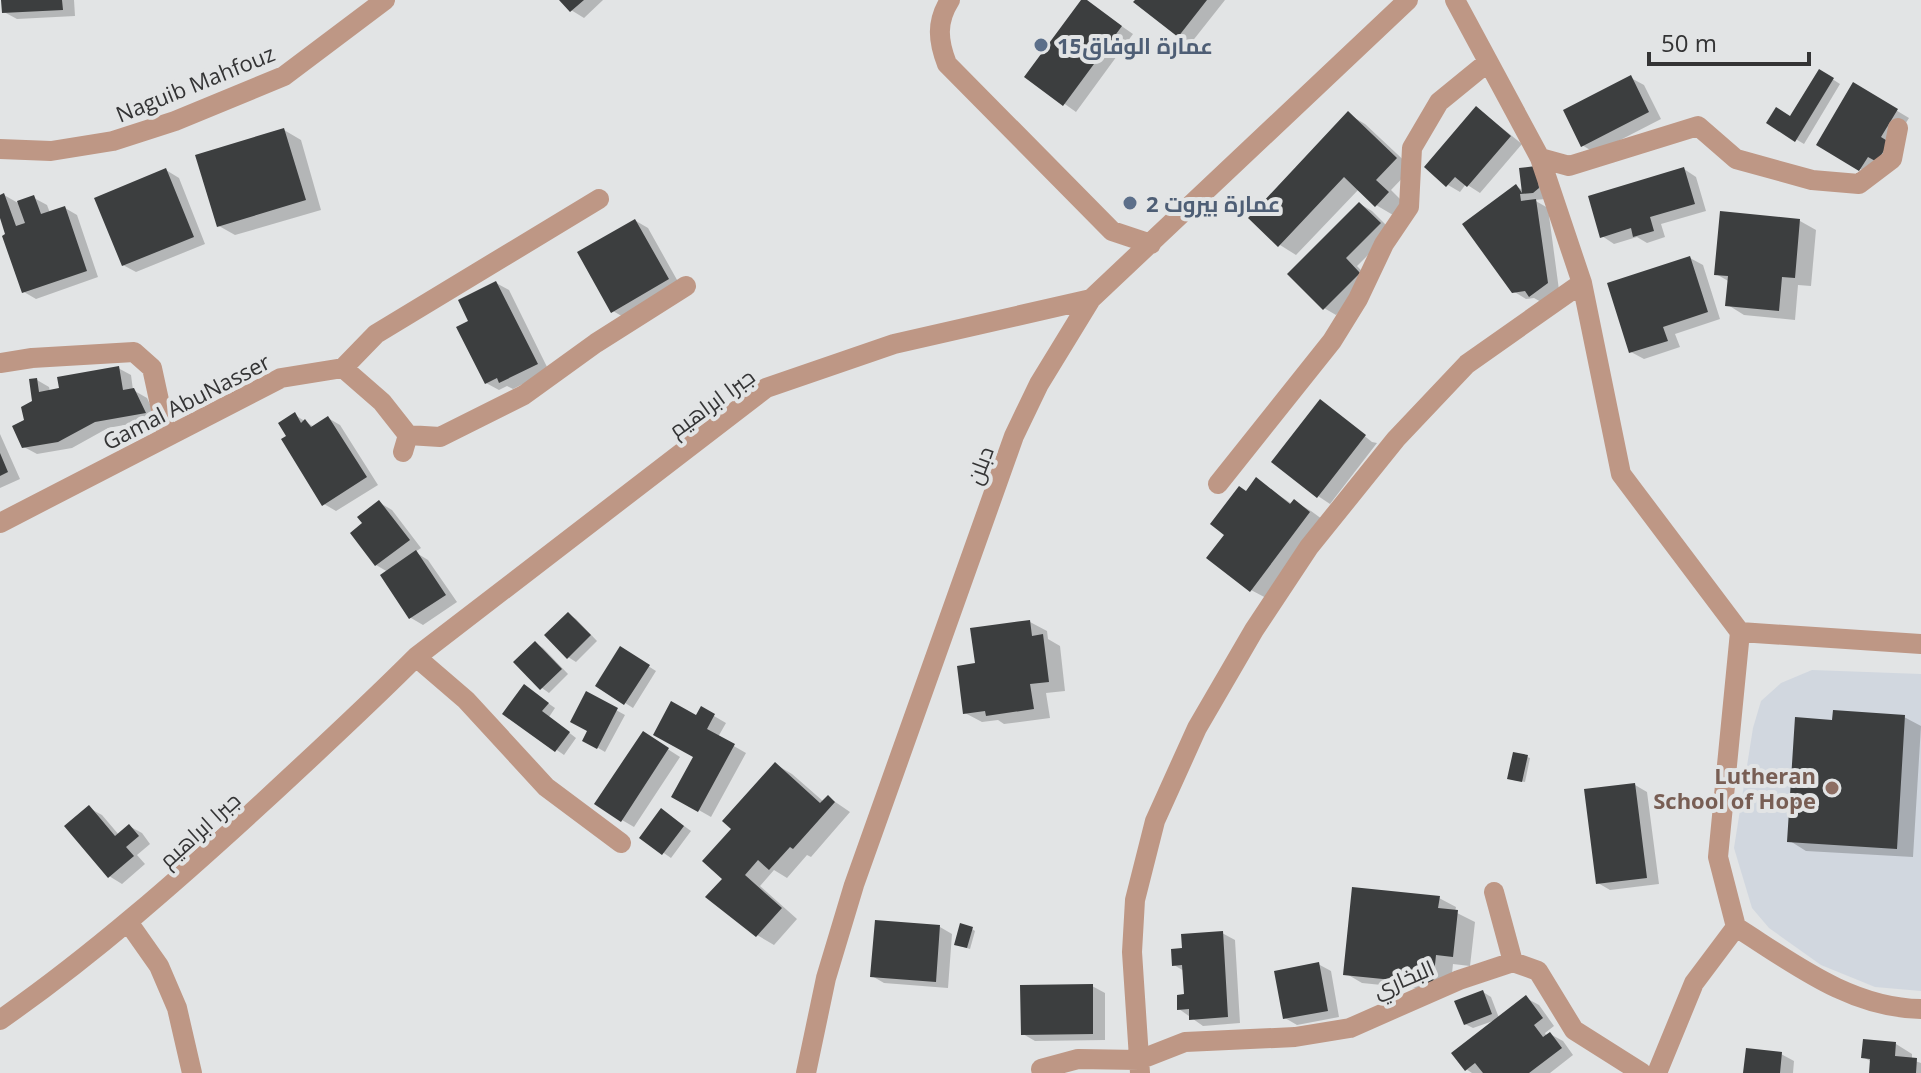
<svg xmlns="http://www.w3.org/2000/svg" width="1921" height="1073" font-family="'Open Sans',Cairo,sans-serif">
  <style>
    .built { fill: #d1d7df }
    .shadow { fill: #0003 }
    .building { fill: #3c3e3f }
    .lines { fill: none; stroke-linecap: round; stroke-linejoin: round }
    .minor { stroke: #be9785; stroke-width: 20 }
    .service-dot { fill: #5c6f8a; stroke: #e2e4e5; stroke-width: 3 }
    .education-dot { fill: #8d6e63; stroke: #e2e4e5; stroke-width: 3 }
    .labels { text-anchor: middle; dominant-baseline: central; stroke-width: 8; stroke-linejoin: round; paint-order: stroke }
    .service-label { font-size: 22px; font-weight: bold; fill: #4e5e75; stroke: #e2e4e5; text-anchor: start }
    .street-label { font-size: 22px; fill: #343435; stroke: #e2e4e5 }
    .education-label { font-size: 22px; font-weight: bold; fill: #785e54; stroke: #e2e4e5; text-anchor: end }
  </style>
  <rect width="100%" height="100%" fill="#e2e4e5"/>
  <path class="built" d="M1812 670 1921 674V991L1875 987 1821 965 1769 928 1752 908 1734 848 1753 728 1761 701 1781 683Z"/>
  <path class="shadow" d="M3 0H74L75 16 17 19 4 12Z
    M562 0H603L584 18 571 10Z
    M1084 0 1133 34 1076 112 1027 77Z
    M1137 0H1225L1191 43 1179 36Z
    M1820 71 1840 84 1804 144 1769 123 1791 118Z
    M1631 78 1644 85 1661 119 1595 153 1582 145Z
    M1854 85 1909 118 1872 176 1818 144Z
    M1477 108 1522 144 1480 193 1466 184 1460 192 1448 185Z
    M1348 114 1365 124 1412 168 1391 190 1404 203 1393 215 1376 205 1359 189 1296 255 1280 245Z
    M284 130 301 140 321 210 235 235 219 226Z
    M1536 168 1546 199 1534 200 1548 208 1559 290 1543 303 1534 298 1526 299 1513 291 1516 186 1524 191Z
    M1684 169 1696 177 1706 211 1661 224 1665 237 1647 243 1637 237 1614 244 1602 236Z
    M166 170 179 178 205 244 136 272 123 265Z
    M4 195 18 203 34 198 47 205 50 213 65 208 77 215 98 277 36 299 24 292 0 212V197Z
    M1360 204 1372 211 1392 231 1357 266 1371 281 1336 315 1324 308Z
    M636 221 648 228 681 287 625 318 613 311Z
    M1800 221 1816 230 1811 286 1798 285 1795 320 1744 315 1728 305 1730 282 1716 274Z
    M1690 258 1703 265 1720 319 1675 334 1680 347 1644 359 1631 352Z
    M496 283 509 290 549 371 513 389 507 386 499 390 486 383 471 322Z
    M118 368 131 375 133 390 147 398 157 419 108 428 72 448 37 454 24 447 26 422 35 403 37 380 49 387 50 392Z
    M1321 401 1372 442 1377 443 1330 504 1318 496Z
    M295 415 314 427 328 418 340 425 378 485 336 511 324 504 289 436Z
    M0 434 20 479 0 488Z
    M1256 480 1292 504 1294 501 1311 511 1326 522 1268 599 1251 590 1227 534 1247 493Z
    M380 503 392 510 421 548 415 552 428 560 457 602 423 625 411 618 383 576 388 572 376 565 365 524Z
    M568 614 576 619 597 641 576 662 568 657Z
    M1030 622 1047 631 1048 639 1060 646 1065 691 1046 693 1050 718 1004 724 998 720 982 722 965 713 977 665Z
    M535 643 543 648 568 674 549 693 542 688Z
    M621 649 656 671 633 708 597 685Z
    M532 692 555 708 549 717 576 738 564 755 505 714Z
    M587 694 625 715 605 752 585 740 590 730Z
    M702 709 726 723 718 737 746 753 711 817 674 796 695 757Z
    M1904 717 1921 726 1913 857 1806 851 1790 841Z
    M655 741 680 757 634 827 622 820Z
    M1527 757 1530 758 1525 782 1513 780Z
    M775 764 792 774 824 802 828 797 850 812 811 857 807 855 787 878 774 870 760 886 797 919 774 945 757 935 725 878 734 828Z
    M1635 785 1647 792 1659 884 1610 890 1598 883Z
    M89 808 102 815 119 835 129 826 142 833 150 844 137 855 145 864 122 884 109 876Z
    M669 815 691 831 671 858 642 838Z
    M1439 898 1456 907 1455 912 1475 922 1470 966 1453 964 1450 992 1362 983 1345 973Z
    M940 927 952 934 948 988 884 983 872 976Z
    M972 929 975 931 970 949 960 946Z
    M1222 933 1235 940 1240 1023 1203 1026 1179 1009 1186 996 1184 971 1174 965Z
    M1318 964 1331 971 1339 1017 1297 1025 1285 1018Z
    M1092 986 1105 993V1040L1035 1041 1023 1034Z
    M1483 992 1491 997 1499 1018 1526 998 1539 1005 1554 1026 1545 1033 1547 1037 1550 1034 1563 1041 1573 1055 1550 1073H1472L1466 1069 1496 1020 1473 1028 1465 1024Z
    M1896 1044 1912 1054V1060L1921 1063V1073H1871L1872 1062 1863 1057Z
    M1781 1054 1794 1061 1793 1073H1745Z"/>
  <path class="building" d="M1 0H62L63 10 2 13Z
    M559 0H584L570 12Z
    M1081 0H1087L1122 26 1063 106 1024 77Z
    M1135 0H1207L1178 37 1133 2Z
    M1819 69 1834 78 1795 142 1766 123 1776 107 1790 116Z
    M1631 75 1649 112 1581 147 1563 110Z
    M1853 82 1898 109 1881 137 1889 142 1877 162 1868 157 1859 171 1816 145Z
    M1476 106 1511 136 1467 187 1455 177 1446 187 1424 167Z
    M1348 111 1397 158 1376 180 1389 192 1375 207 1344 177 1278 247 1248 218Z
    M284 128 306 200 217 227 195 155Z
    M1536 166 1539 188 1533 193 1520 194 1521 201 1536 199 1548 283 1529 297 1525 291 1512 293 1462 224 1516 184 1522 193 1519 168Z
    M1684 167 1695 204 1650 217 1654 231 1633 237 1631 228 1600 238 1588 196Z
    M166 168 194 237 122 266 94 198Z
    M4 193 16 226 25 223 17 201 34 195 41 214 65 206 87 271 22 293 2 236 5 234 0 218V195Z
    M1359 202 1381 223 1346 258 1360 273 1323 310 1287 274Z
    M1720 211 1800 219 1795 278 1782 277 1779 311 1725 306 1728 276 1714 275Z
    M635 219 669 279 611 313 577 252Z
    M1690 256 1708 312 1663 327 1668 341 1629 353 1607 283Z
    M496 281 538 364 499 383 497 378 485 384 456 327 468 321 458 300Z
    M119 366 123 390 134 388 146 413 95 422 58 442 22 448 12 426 24 420 21 407 32 401 29 379 37 378 39 392 59 388 57 377Z
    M1320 399 1366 435 1317 498 1271 462Z
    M295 412 301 423 305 419 311 427 328 416 367 477 322 506 281 439 286 436 278 423Z
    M0 453 8 472 0 476Z
    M1256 477 1290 504 1294 499 1310 512 1250 592 1206 558 1224 535 1210 524 1239 486 1246 491Z
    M379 500 410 540 375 566 350 533 362 523 357 517Z
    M416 550 446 595 409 619 380 575Z
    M568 612 591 635 567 659 544 635Z
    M1030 620 1032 636 1043 634 1049 682 1030 684 1034 709 986 716 985 711 963 714 957 666 975 663 970 628Z
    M535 641 562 669 540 690 513 662Z
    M620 646 650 665 624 705 595 686Z
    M524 684 549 703 542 711 570 732 555 752 502 714Z
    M586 691 618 708 597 749 582 741 587 731 570 722Z
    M671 701 696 715 701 706 715 714 707 729 735 744 698 812 671 797 693 757 653 735Z
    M1833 710 1905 715 1897 849 1787 842 1795 717 1832 720Z
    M643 731 669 748 621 822 594 804Z
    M1513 752 1528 755 1522 782 1507 779Z
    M775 762 820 803 828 795 835 802 793 849 790 847 769 870 758 860 745 875 782 908 756 937 705 897 722 879 702 861 731 829 722 821Z
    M1635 783 1647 878 1596 884 1584 789Z
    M89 805 115 836 129 824 139 836 126 847 134 856 108 878 64 826Z
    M661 808 684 826 662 855 639 838Z
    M1352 887 1440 896 1438 908 1458 910 1453 957 1436 955 1433 984 1343 975Z
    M875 920 940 925 936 982 870 977Z
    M960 923 973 927 967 948 954 945Z
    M1223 931 1228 1017 1189 1020V1009L1177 1010V995L1184 994 1182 965 1172 966 1171 949 1182 948 1181 934Z
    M1319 962 1328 1011 1283 1019 1274 971Z
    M1093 984V1034L1021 1035 1020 985Z
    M1483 990 1492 1014 1464 1025 1454 1001Z
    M1526 995 1543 1018 1534 1025 1543 1037 1550 1032 1562 1048 1529 1073H1483L1475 1063 1465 1071 1451 1053Z
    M1863 1039 1896 1042 1895 1056 1917 1058 1916 1073H1869L1870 1059 1861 1058Z
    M1746 1048 1782 1052 1780 1073H1743Z"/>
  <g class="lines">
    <path class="minor" d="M950 0C936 22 938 41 947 64L1112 231 1151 244
      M1455 0 1540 158 1582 283 1621 474 1740 632 1718 857 1736 927
      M0 149 51 151 113 141 175 121 284 76 385 0
      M1540 158 1569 166 1698 126 1736 159 1812 180 1859 184 1892 159 1898 128
      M0 363 32 358 134 352 152 368 167 437
      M343 368 376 334 599 199
      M408 435 440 437 524 395 596 343 686 286
      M1218 484 1332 341 1358 299 1384 244 1409 207 1412 148 1439 102 1488 62
      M0 523 281 378 343 368 382 402 408 435 403 452
      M1740 632 1921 644
      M416 657 466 700 546 787 621 843
      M1494 892 1513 962
      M128 922 159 966 177 1008 192 1073
      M1736 927C1793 963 1850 1008 1921 1009
      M0 1020C93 955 178 880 262 803 314 755 366 707 416 657L766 388 894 344 1091 299
      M806 1073 826 978 854 885 1014 436 1039 384 1091 299 1408 0
      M1042 1073 1041 1069 1078 1059 1139 1060 1185 1042 1295 1037 1350 1028 1459 980 1513 962 1538 971 1574 1030 1642 1073
      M1140 1073 1132 952 1135 900 1155 821 1197 728 1254 630 1309 547 1396 439 1467 364 1582 283
      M1657 1073 1694 983 1736 927"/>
  </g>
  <g class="service-dot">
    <circle cx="1041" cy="45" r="8"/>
    <circle cx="1130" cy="203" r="8"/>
  </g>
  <circle class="education-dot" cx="1832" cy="788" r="8"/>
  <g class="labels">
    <g class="service-label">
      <text x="1057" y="45">عمارة الوفاق15</text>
      <text x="1146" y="203">عمارة بيروت 2</text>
    </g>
    <g class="street-label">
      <text transform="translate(195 83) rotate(-22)">Naguib Mahfouz</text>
      <text transform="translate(186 401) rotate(-27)">Gamal AbuNasser</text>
      <text transform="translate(711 402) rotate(-36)">جبرا ابراهيم</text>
      <text transform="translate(979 465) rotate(-70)">دبلن</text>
      <text transform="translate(199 829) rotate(-42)">جبرا ابراهيم</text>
      <text transform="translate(1403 978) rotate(-23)">البخاري</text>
    </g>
    <g class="education-label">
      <text x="1816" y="775">Lutheran<tspan x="1816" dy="25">School of Hope</tspan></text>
    </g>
  </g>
  <path d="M1649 52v12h160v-12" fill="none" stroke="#343435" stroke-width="4"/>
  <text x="1661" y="52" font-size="24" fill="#343435" stroke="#e2e4e5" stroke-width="6" paint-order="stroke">50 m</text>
</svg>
